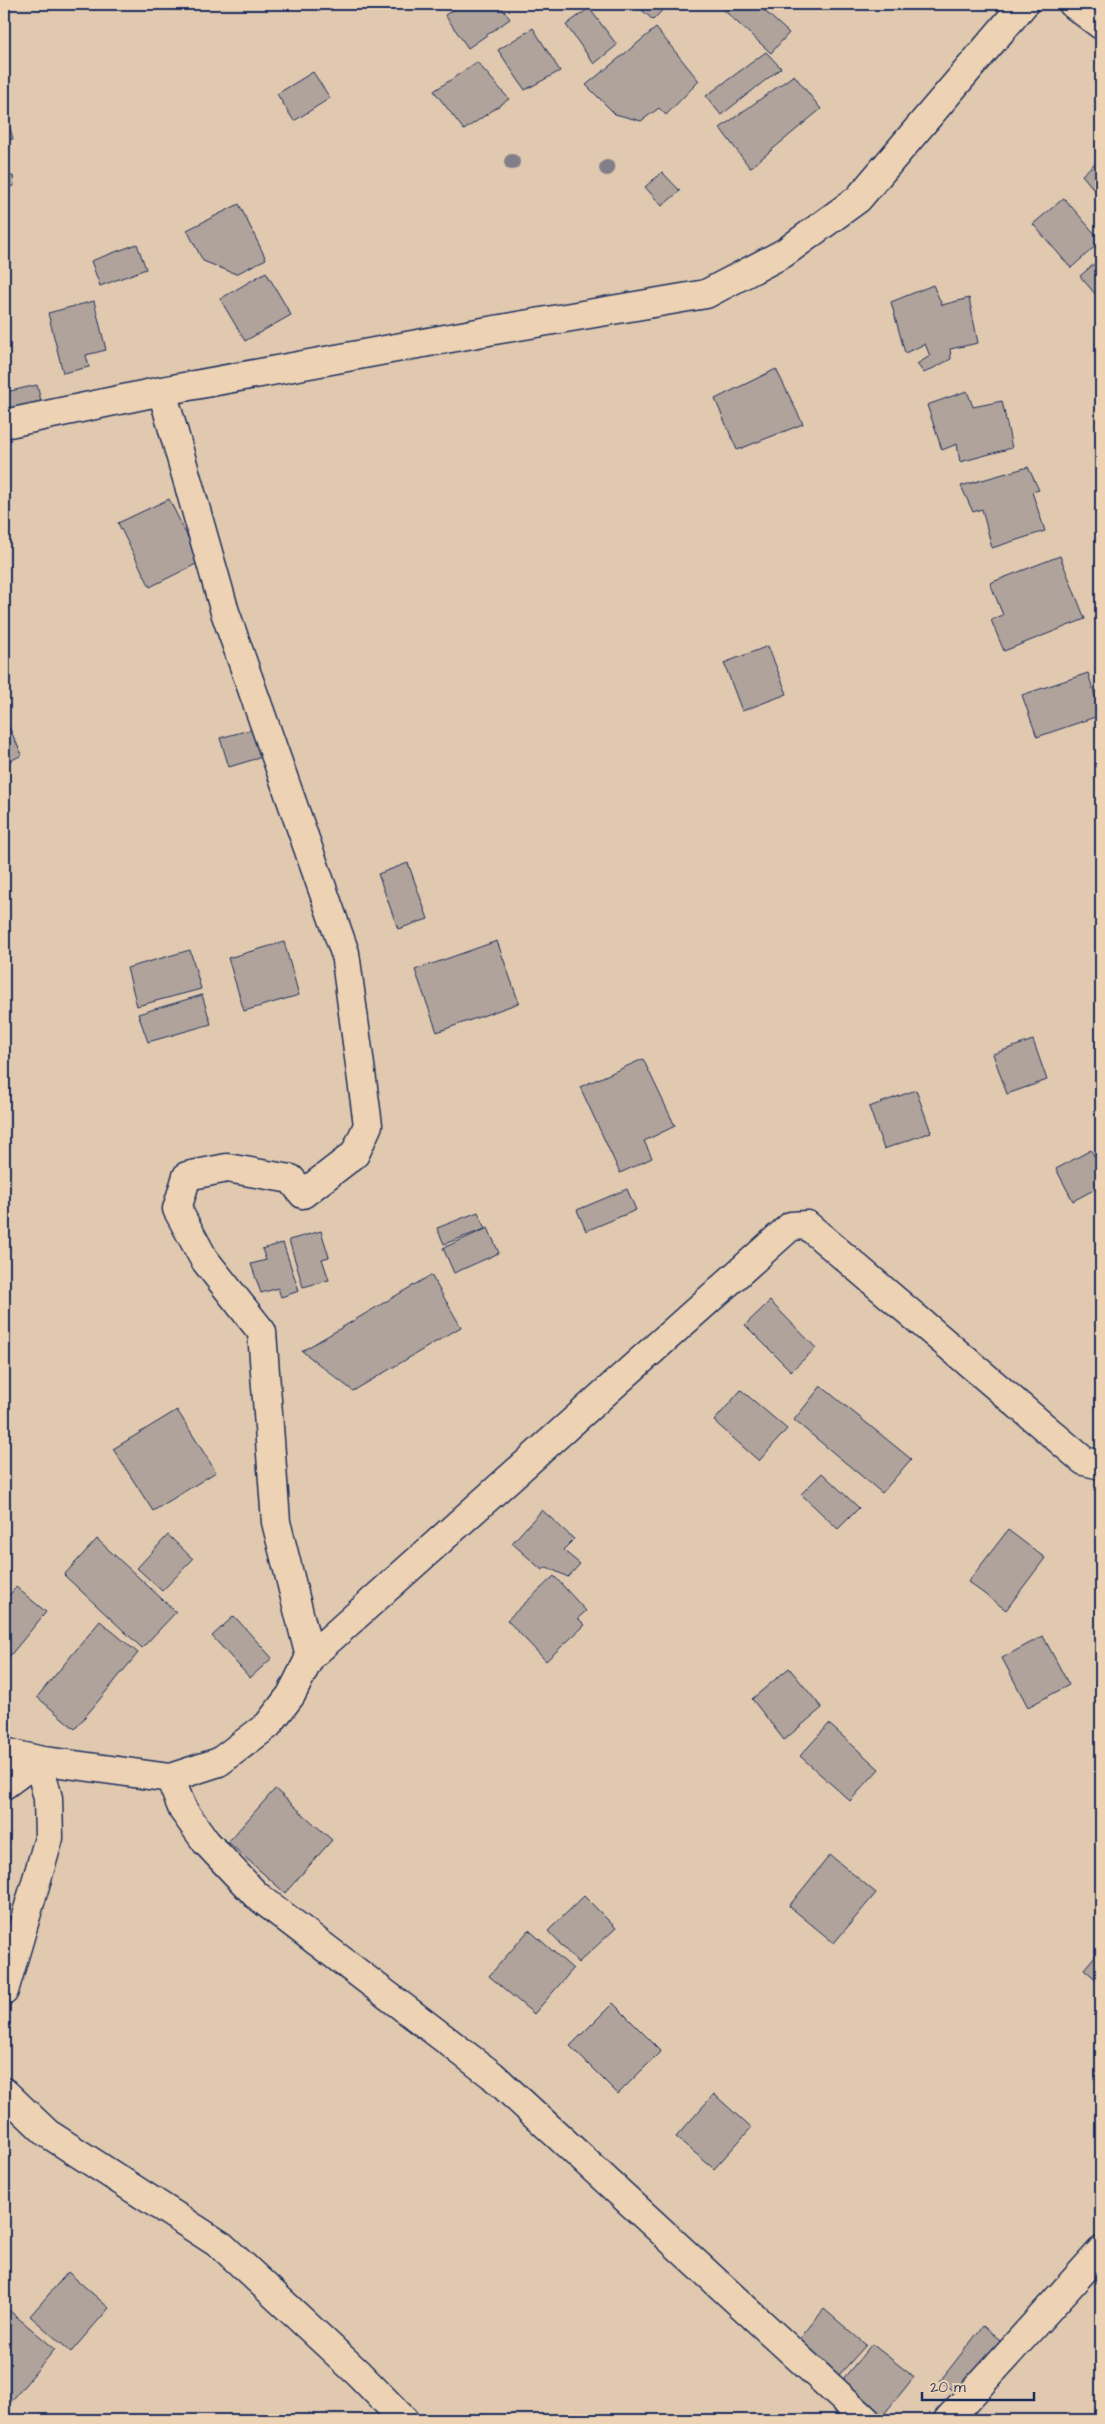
<svg xmlns="http://www.w3.org/2000/svg" width="1105" height="2424" font-family="'Architects Daughter',sans-serif">
  <style>
    .building { fill: #b0a39b; stroke: #1b2f5e }
    .lines { fill: none; stroke-linecap: round; stroke-linejoin: round }
    .minor-casing { stroke: #1b2f5e; stroke-width: 31 }
    .minor { stroke: #edd3b4; stroke-width: 28 }
    .tree { fill: #817f88 }
  </style>
  <rect width="100%" height="100%" fill="#e0c9af"/>
  <filter id="ink" filterUnits="userSpaceOnUse"><feTurbulence type="fractalNoise" baseFrequency=".02" numOctaves="2"/><feDisplacementMap in="SourceGraphic" scale="10" xChannelSelector="R" yChannelSelector="G"/><feConvolveMatrix kernelMatrix="1 2 1 2 8 2 1 2 1" color-interpolation-filters="sRGB"/></filter>
  <g filter="url(#ink)">
    <path class="building" d="M462 4H499L510 19 468 48 445 15Z
      M635 4H668L653 20Z
      M717 4H757L789 33 771 53Z
      M589 8 617 45 594 64 566 25Z
      M533 28 560 71 525 90 498 50Z
      M656 28 699 81 666 115 659 108 641 121 615 114 586 85Z
      M766 52 781 68 721 115 706 96Z
      M477 62 509 99 464 130 434 91Z
      M313 72 330 98 294 121 277 94Z
      M794 75 821 109 750 168 720 128Z
      M4 106 13 139 4 141Z
      M1101 158V198L1082 175Z
      M662 172 680 191 662 206 645 187Z
      M13 176 14 186 4 188V177Z
      M1064 198 1101 241 1071 268 1033 224Z
      M239 204 266 259 236 274 203 261 187 230Z
      M137 244 146 269 100 286 91 261Z
      M1101 258V301L1080 276Z
      M266 272 291 315 245 341 220 299Z
      M933 285 942 305 969 298 978 343 950 349 951 359 924 373 917 364 930 356 925 344 905 353 891 302Z
      M94 301 106 350 86 355 89 367 63 373 48 313Z
      M776 369 803 424 737 450 715 399Z
      M37 385 42 405 11 412 6 392Z
      M967 391 973 407 1002 401 1012 448 960 462 957 444 942 450 927 405Z
      M1028 467 1039 490 1032 492 1045 531 992 548 982 509 973 512 961 486Z
      M169 499 200 562 150 587 118 523Z
      M1060 556 1085 619 1004 651 991 620 1003 615 990 583Z
      M768 646 787 694 742 711 724 663Z
      M1088 673 1101 715 1037 737 1022 695Z
      M8 725 22 755 4 764V727Z
      M253 729 262 757 229 767 220 738Z
      M408 863 428 919 398 929 378 874Z
      M497 941 519 1003 437 1032 415 970Z
      M284 942 299 995 244 1011 228 958Z
      M190 950 201 989 137 1006 127 968Z
      M202 995 211 1024 148 1042 138 1014Z
      M1033 1040 1047 1080 1007 1094 993 1054Z
      M643 1059 675 1126 644 1141 652 1158 620 1173 580 1087Z
      M916 1090 931 1132 884 1149 869 1107Z
      M1091 1150 1101 1168V1186L1073 1201 1056 1169Z
      M627 1189 636 1210 586 1231 577 1210Z
      M478 1212 485 1229 444 1244 437 1228Z
      M488 1228 499 1253 454 1273 443 1248Z
      M321 1231 329 1257 322 1259 329 1280 303 1287 289 1240Z
      M283 1243 299 1291 281 1297 278 1288 261 1293 251 1264 266 1260 262 1249Z
      M431 1275 461 1327 353 1391 302 1351Z
      M770 1301 816 1348 791 1371 745 1325Z
      M821 1386 911 1459 882 1493 794 1420Z
      M741 1390 787 1429 759 1461 714 1421Z
      M177 1410 216 1472 153 1511 113 1449Z
      M822 1473 859 1508 838 1529 801 1494Z
      M542 1510 574 1539 563 1550 580 1564 568 1577 547 1567 542 1570 512 1543Z
      M1008 1530 1045 1558 1006 1610 968 1582Z
      M168 1535 193 1559 162 1591 137 1568Z
      M97 1539 176 1612 142 1648 64 1575Z
      M554 1576 586 1611 578 1618 585 1625 546 1661 507 1620Z
      M16 1587 46 1612 4 1663V1602Z
      M234 1616 272 1658 250 1678 212 1636Z
      M100 1621 138 1653 75 1729 37 1697Z
      M1043 1636 1069 1685 1028 1707 1002 1658Z
      M789 1668 822 1708 784 1740 752 1699Z
      M829 1724 879 1769 850 1801 800 1756Z
      M275 1789 332 1840 285 1893 228 1842Z
      M830 1855 876 1893 834 1943 789 1906Z
      M584 1896 616 1928 578 1963 548 1931Z
      M529 1930 573 1969 534 2014 489 1976Z
      M1101 1949V1984L1084 1969Z
      M613 2003 661 2051 618 2094 570 2046Z
      M714 2094 751 2128 714 2169 676 2137Z
      M68 2272 109 2308 71 2352 30 2316Z
      M4 2306 55 2349 4 2410Z
      M824 2309 866 2345 839 2375 798 2341Z
      M983 2326 1005 2344 962 2398 940 2381Z
      M872 2344 914 2377 880 2419 838 2385Z"/>
    <g class="lines">
      <defs>
        <path id="minor" d="M1073 4 1101 25
          M4 424 162 391 483 332 706 294 784 253 858 199 1024 4
          M310 1657 791 1226 807 1225 1084 1461 1101 1465
          M4 1752 38 1760 170 1778 219 1762 268 1725 291 1695 310 1657 276 1522 262 1332 204 1259 177 1209 187 1176 227 1168 291 1179 303 1194 355 1154 368 1125 345 953 225 612 162 391
          M170 1778 183 1810 206 1842 256 1895 492 2075 866 2420
          M4 1785 38 1760 48 1798 49 1838 4 1991
          M4 2092 47 2133 222 2246 358 2373 404 2420
          M948 2420 1101 2251"/>
      </defs>
      <use href="#minor" class="minor-casing"/>
      <use href="#minor" class="minor"/>
    </g>
    <g class="tree">
      <circle cx="512" cy="162" r="8"/>
      <circle cx="607" cy="168" r="8"/>
    </g>
  </g>
  <rect width="1105" height="2424" fill="none" stroke="#edd3b4" stroke-width="20"/>
  <rect x="10" y="10" width="1085" height="2404" fill="none" stroke="#1b2f5e" stroke-width="2" filter="url(#ink)"/>
  <path d="M922 2392v8h112v-8" fill="none" stroke="#1b2f5e" stroke-width="2.5"/>
  <text x="930" y="2392" font-size="15" fill="#1b2f5e" stroke="#edd3b4" stroke-width="4" paint-order="stroke">20 m</text>
</svg>
